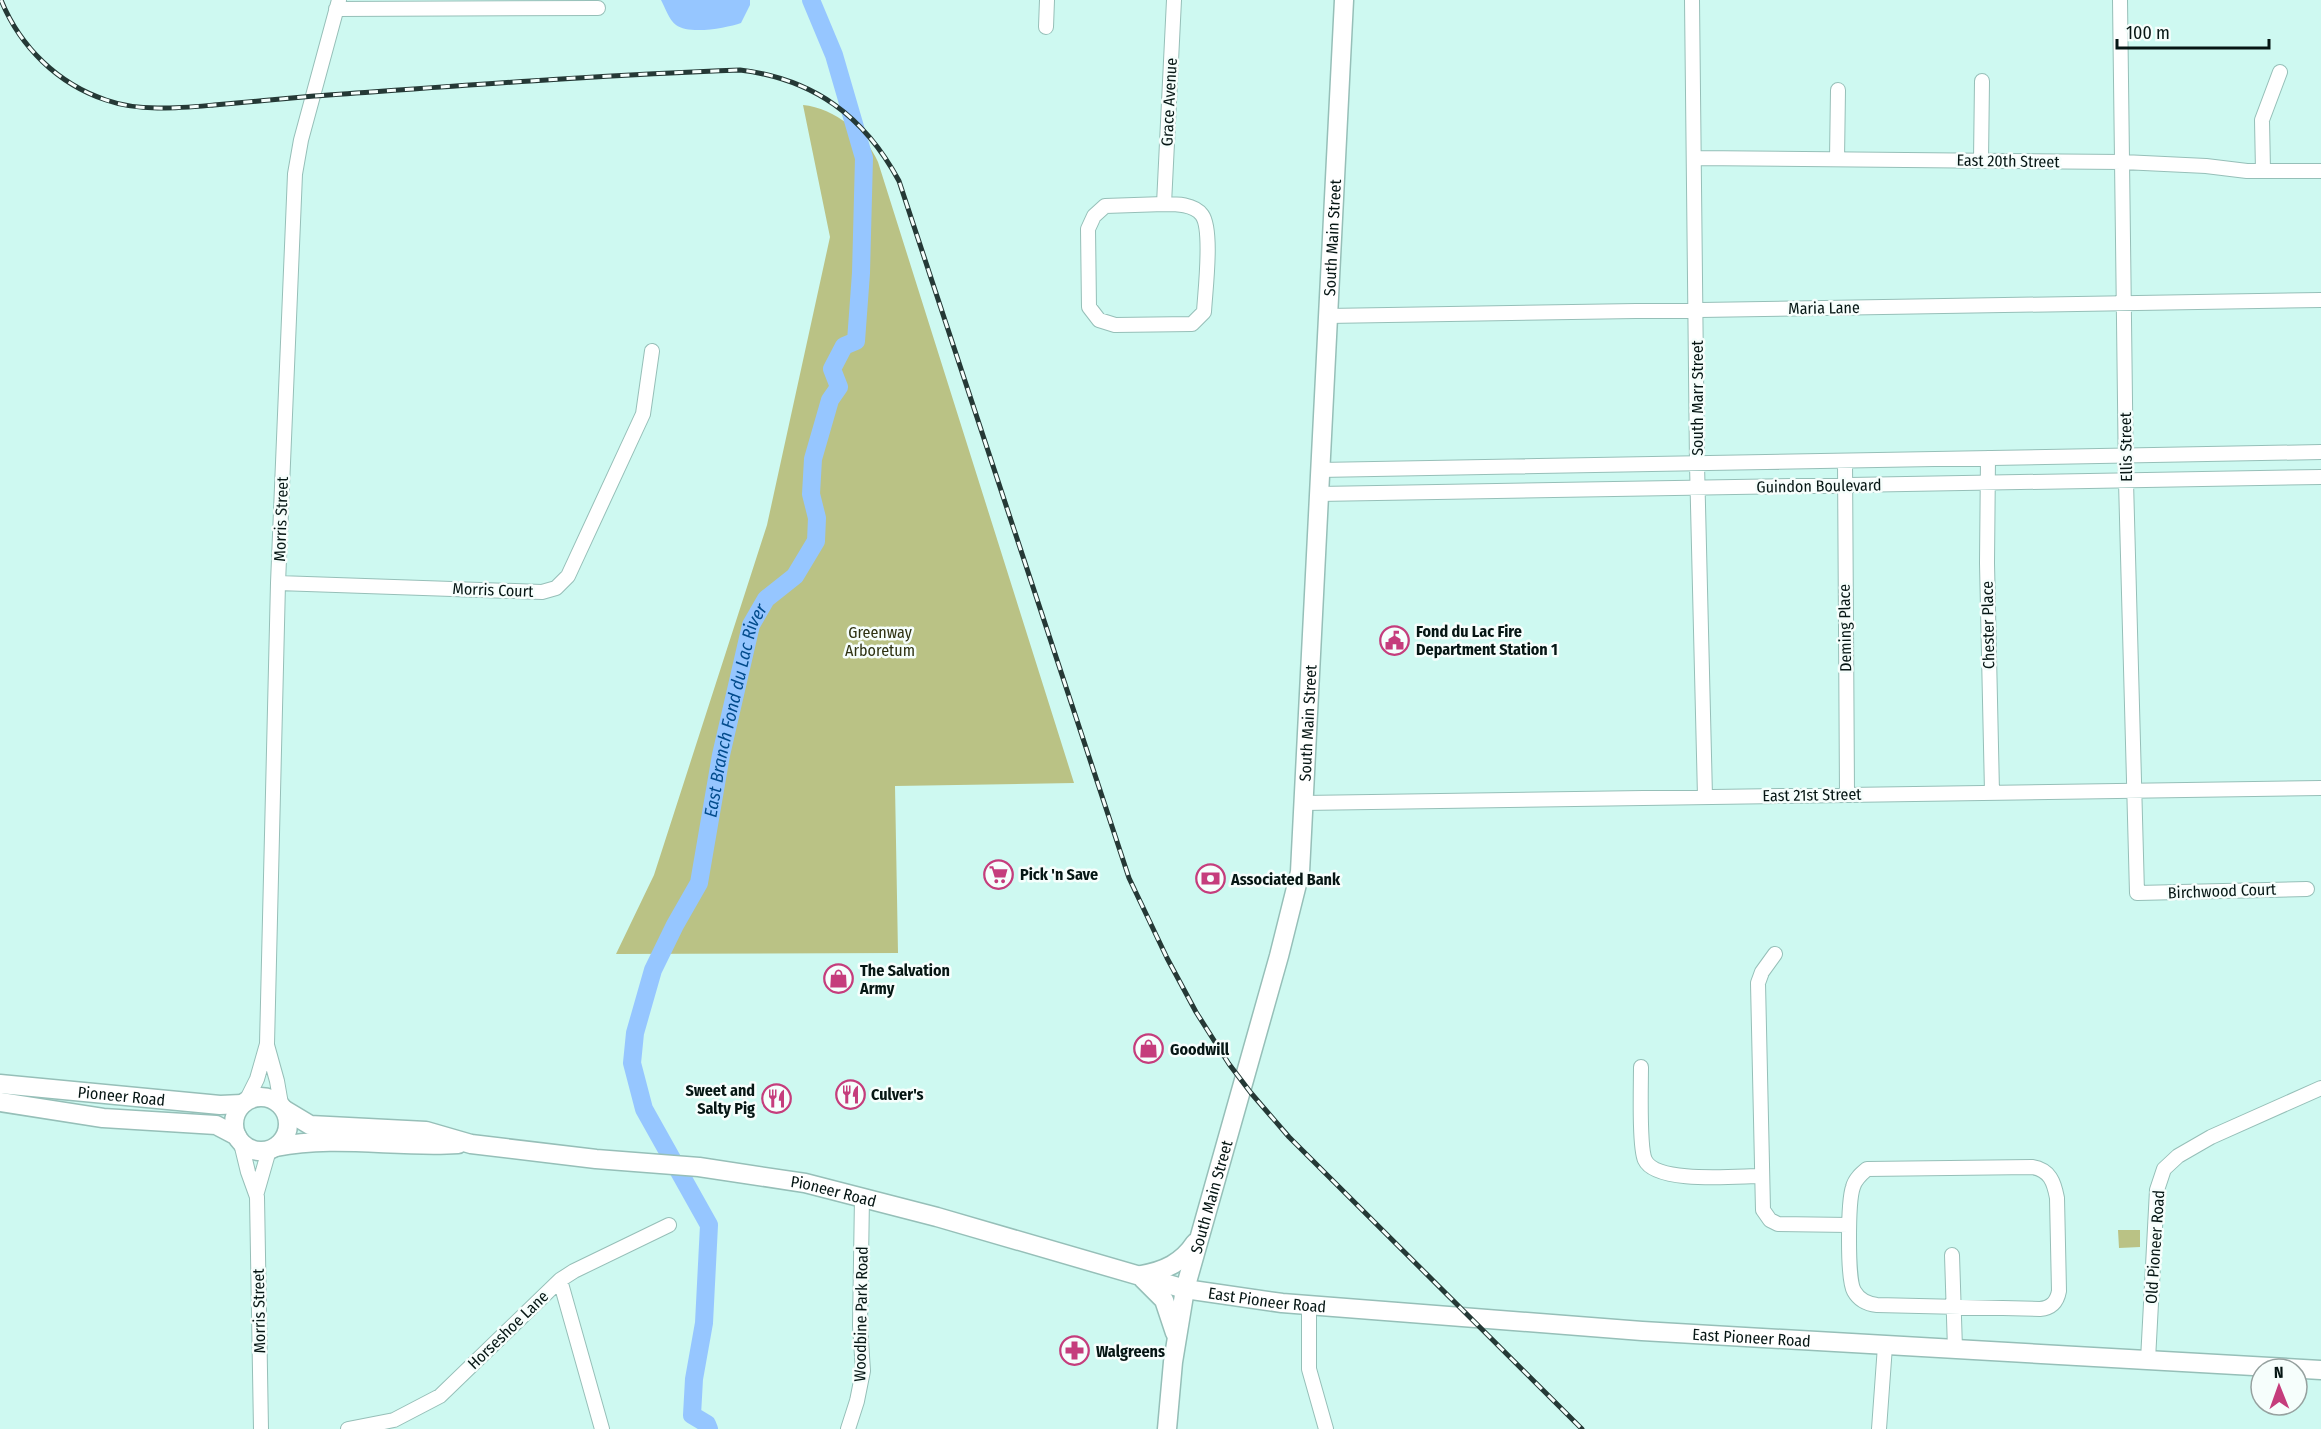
<svg xmlns="http://www.w3.org/2000/svg" width="2321" height="1429" font-family="'Fira Sans Condensed',sans-serif">
  <style>
    .green { fill: #bac285 }
    .water { fill: #96c6ff }
    .lines { fill: none; stroke-linecap: round; stroke-linejoin: round }
    .river { stroke: #96c6ff; stroke-width: 18 }
    .minor-casing { stroke: #96bfb8; stroke-width: 16 }
    .major-casing { stroke: #96bfb8; stroke-width: 21 }
    .minor { stroke: #fff; stroke-width: 14 }
    .major { stroke: #fff; stroke-width: 18 }
    .rail-casing { stroke: #253936; stroke-width: 5 }
    .rail { stroke: #f6fefc; stroke-width: 3; stroke-dasharray: 9; stroke-linecap: butt }
    .labels { text-anchor: middle; dominant-baseline: central; stroke-width: 5; stroke-linejoin: round; paint-order: stroke }
    .street-label { font-size: 16px; fill: #061614; stroke: #f6fefc }
    .poi-label { font-size: 16px; font-weight: bold; fill: #061614; stroke: #f6fefc; text-anchor: start }
    .park-label { font-size: 16px; fill: #2f3212; stroke: #f6fefc }
    .water-label { font-size: 18px; font-style: italic; fill: #024c8d; stroke: #f6fefc }
  </style>
  <rect width="100%" height="100%" fill="#cef9f1"/>
  <path class="green" d="M803 105C835 108 866 134 878 162L1074 783 895 786 898 953 616 954 654 875 767 525 830 237Z
    M2140 1230V1247L2119 1248 2118 1230Z"/>
  <path class="water" d="M661 0H750V5L741 23C727 28 689 35 676 25 669 20 665 7 661 0Z"/>
  <g class="lines">
    <path class="river" id="s1" d="M709 1429 707 1424 692 1415 694 1379 704 1323 709 1225 644 1109 632 1063 635 1033 653 970 675 925 699 883 721 755 751 625 766 599 795 576 816 541 817 518 811 494 813 459 830 400 839 387 832 369 844 346 856 341 861 273 864 158 834 55 811 0"/>
    <defs>
      <path id="minor" d="M1692 0 1697 464 1705 797
        M2120 0 2126 481 2137 893 2307 889
        M336 9 598 8
        M1046 27 1047 0
        M1694 158 2123 162 2206 166 2247 171H2321
        M1837 159 1838 90
        M1981 160 1982 81
        M2263 171 2262 120 2280 72
        M1164 204C1176 204 1194 204 1202 215 1213 230 1205 292 1204 312L1192 324 1115 325 1099 320 1089 307 1088 229 1094 216 1105 206Z
        M1164 204 1174 0
        M1327 316 2321 300
        M1988 458 1987 563 1992 792
        M1845 461 1847 794
        M1319 470 2321 452
        M1318 494 2321 477
        M278 583 542 592 556 588 568 576 643 414 652 351
        M1303 803 2321 788
        M1775 954 1762 972 1758 983 1763 1210 1770 1220 1778 1224 1849 1225
        M267 1045 277 1081 281 1104
        M1641 1067C1641 1084 1639 1147 1645 1160 1656 1184 1737 1176 1761 1176
        M246 1101 257 1079 267 1044 278 583 295 174 301 140 339 0
        M241 1143 248 1172 257 1197 261 1429
        M2032 1167C2050 1170 2054 1182 2057 1198L2059 1291C2057 1302 2051 1308 2040 1309L1877 1305C1868 1304 1859 1300 1854 1291 1847 1279 1848 1201 1853 1187 1855 1179 1861 1174 1867 1169Z
        M257 1192 269 1150
        M1952 1255 1955 1349
        M560 1280 602 1429
        M1309 1306V1369L1326 1429
        M2148 1360 2157 1190 2164 1169 2178 1156 2211 1137 2321 1088
        M348 1429 394 1420 440 1396 560 1280 574 1271 669 1225
        M848 1429 857 1401 863 1371 860 1326 862 1197
        M1879 1429 1885 1346"/>
      <g id="major">
        <path id="s2" d="M0 1084 220 1105 242 1104"/>
        <circle cx="261" cy="1124" r="27"/>
        <path d="M0 1102 103 1118 216 1125 237 1136"/>
        <path id="s3" d="M285 1110 310 1125 426 1131 471 1144 596 1159 699 1167 805 1183 937 1217 1185 1289 1282 1303 1642 1331 2321 1370"/>
        <path d="M276 1147C336 1135 397 1148 458 1144"/>
        <path d="M1141 1275C1164 1271 1182 1263 1195 1243"/>
        <path d="M1143 1279 1164 1300 1175 1333"/>
        <path id="s4" d="M1167 1429 1173 1362 1185 1289 1279 956 1300 872 1344 0"/>
      </g>
    </defs>
    <use href="#minor" class="minor-casing"/>
    <use href="#major" class="major-casing"/>
    <use href="#minor" class="minor"/>
    <use href="#major" class="major"/>
    <defs>
      <path id="rail" d="M1 0C20 47 58 84 106 100 140 112 179 108 214 105 247 102 281 99 314 96 456 86 598 75 740 70 814 79 864 116 899 181L1129 878 1167 958 1196 1012 1229 1064 1251 1093 1289 1137 1582 1429"/>
    </defs>
    <use href="#rail" class="rail-casing"/>
    <use href="#rail" class="rail"/>
  </g>
  <defs>
    <symbol id="civic-ring" viewBox="-11 -11 22 22"><circle r="9.5" fill="#f6fefc" stroke="#c53d7c" stroke-width="1.5"/><path d="M-.6-6.5H3V-4.5H.6V-3L4-1V1h2V6H-6V1h2V-1L-.6-3ZM-1.2 2.5V6h2.4V2.5Z" fill="#c53d7c"/></symbol>
    <symbol id="supermarket-ring" viewBox="-11 -11 22 22"><circle r="9.5" fill="#f6fefc" stroke="#c53d7c" stroke-width="1.5"/><path d="M-6-5.5h2.5l.6 2H6L4.5 2H-2.5L-4.4-4H-6ZM-1.5 3.2a1.3 1.3 0 1 0 .1 0ZM3 3.2a1.3 1.3 0 1 0 .1 0Z" fill="#c53d7c"/></symbol>
    <symbol id="bank-ring" viewBox="-11 -11 22 22"><circle r="9.5" fill="#f6fefc" stroke="#c53d7c" stroke-width="1.5"/><path d="M-6-4H6V4H-6ZM0-2.3a2.3 2.3 0 1 0 0 4.6a2.3 2.3 0 1 0 0-4.6Z" fill="#c53d7c"/></symbol>
    <symbol id="shop-ring" viewBox="-11 -11 22 22"><circle r="9.5" fill="#f6fefc" stroke="#c53d7c" stroke-width="1.5"/><path d="M-5-2.5h2.3a2.7 3.5 0 0 1 5.4 0H5L5.5 6h-11ZM-1.5-2.5h3a1.5 2.3 0 0 0-3 0Z" fill="#c53d7c"/></symbol>
    <symbol id="restaurant-ring" viewBox="-11 -11 22 22"><circle r="9.5" fill="#f6fefc" stroke="#c53d7c" stroke-width="1.5"/><path d="M-5-6h1v4h1v-4h1v4h1v-4h1v5L-1.5 .5V6h-2V.5L-5-1ZM5-6V6H3V1.5H1.5Q1.5-4 5-6Z" fill="#c53d7c"/></symbol>
    <symbol id="pharmacy-ring" viewBox="-11 -11 22 22"><circle r="9.5" fill="#f6fefc" stroke="#c53d7c" stroke-width="1.5"/><path d="M-2-6h4v4h4v4h-4v4h-4v-4h-4v-4h4Z" fill="#c53d7c"/></symbol>
  </defs>
  <g fill-rule="evenodd">
    <use href="#civic-ring" x="1378" y="624" width="33" height="33"/>
    <use href="#supermarket-ring" x="982" y="858" width="33" height="33"/>
    <use href="#bank-ring" x="1194" y="862" width="33" height="33"/>
    <use href="#shop-ring" x="822" y="962" width="33" height="33"/>
    <use href="#shop-ring" x="1132" y="1032" width="33" height="33"/>
    <use href="#restaurant-ring" x="834" y="1078" width="33" height="33"/>
    <use href="#restaurant-ring" x="760" y="1082" width="33" height="33"/>
    <use href="#pharmacy-ring" x="1058" y="1334" width="33" height="33"/>
  </g>
  <g class="labels">
    <g class="street-label">
      <text transform="translate(1169 102) rotate(-87)">Grace Avenue</text>
      <text transform="translate(2008 161) rotate(1)">East 20th Street</text>
      <text stroke="none"><textPath href="#s4" startOffset="1209">South Main Street</textPath></text>
      <text transform="translate(1824 308) rotate(-1)">Maria Lane</text>
      <text transform="translate(1697 398) rotate(-90)">South Marr Street</text>
      <text transform="translate(2126 447) rotate(-91)">Ellis Street</text>
      <text transform="translate(1819 486) rotate(-1)">Guindon Boulevard</text>
      <text transform="translate(281 519) rotate(-88)">Morris Street</text>
      <text transform="translate(493 590) rotate(2)">Morris Court</text>
      <text transform="translate(1988 625) rotate(-91)">Chester Place</text>
      <text transform="translate(1845 628) rotate(-91)">Deming Place</text>
      <text stroke="none"><textPath href="#s4" startOffset="723">South Main Street</textPath></text>
      <text transform="translate(1812 795) rotate(-1)">East 21st Street</text>
      <text transform="translate(2222 891) rotate(-2)">Birchwood Court</text>
      <text stroke="none"><textPath href="#s2" startOffset="122">Pioneer Road</textPath></text>
      <text stroke="none"><textPath href="#s3" startOffset="558">Pioneer Road</textPath></text>
      <text stroke="none"><textPath href="#s4" startOffset="237">South Main Street</textPath></text>
      <text transform="translate(2155 1247) rotate(-86)">Old Pioneer Road</text>
      <text stroke="none"><textPath href="#s3" startOffset="1006">East Pioneer Road</textPath></text>
      <text transform="translate(259 1311) rotate(-91)">Morris Street</text>
      <text transform="translate(861 1314) rotate(-89)">Woodbine Park Road</text>
      <text transform="translate(508 1330) rotate(-44)">Horseshoe Lane</text>
      <text stroke="none"><textPath href="#s3" startOffset="1492">East Pioneer Road</textPath></text>
    </g>
    <g class="poi-label">
      <text x="1416" y="631">Fond du Lac Fire<tspan x="1416" dy="18">Department Station 1</tspan></text>
      <text x="1020" y="874">Pick 'n Save</text>
      <text x="1231" y="879">Associated Bank</text>
      <text x="860" y="970">The Salvation<tspan x="860" dy="18">Army</tspan></text>
      <text x="1170" y="1049">Goodwill</text>
      <text x="755" y="1090" text-anchor="end">Sweet and<tspan x="755" dy="18">Salty Pig</tspan></text>
      <text x="871" y="1094">Culver's</text>
      <text x="1096" y="1351">Walgreens</text>
    </g>
    <g class="park-label">
      <text x="880" y="632">Greenway<tspan x="880" dy="18">Arboretum</tspan></text>
    </g>
    <g class="water-label">
      <text stroke="none"><textPath href="#s1" startOffset="765">East Branch Fond du Lac River</textPath></text>
    </g>
  </g>
  <g transform="translate(2279 1387) rotate(359)"><circle r="28" fill="#f6fefc" stroke="#96a19f" stroke-width="1.5"/>
  <path d="M0-4.5L10 22L0 15L-10 22Z" fill="#c53d7c"/>
  <text y="-9" font-size="16" font-weight="bold" text-anchor="middle" fill="#061614">N</text>
  </g>
  <path d="M2117 39v9h152v-9" fill="none" stroke="#061614" stroke-width="3"/>
  <text x="2126" y="39" font-size="18" fill="#061614" stroke="#f6fefc" stroke-width="4.5" paint-order="stroke">100 m</text>
</svg>
